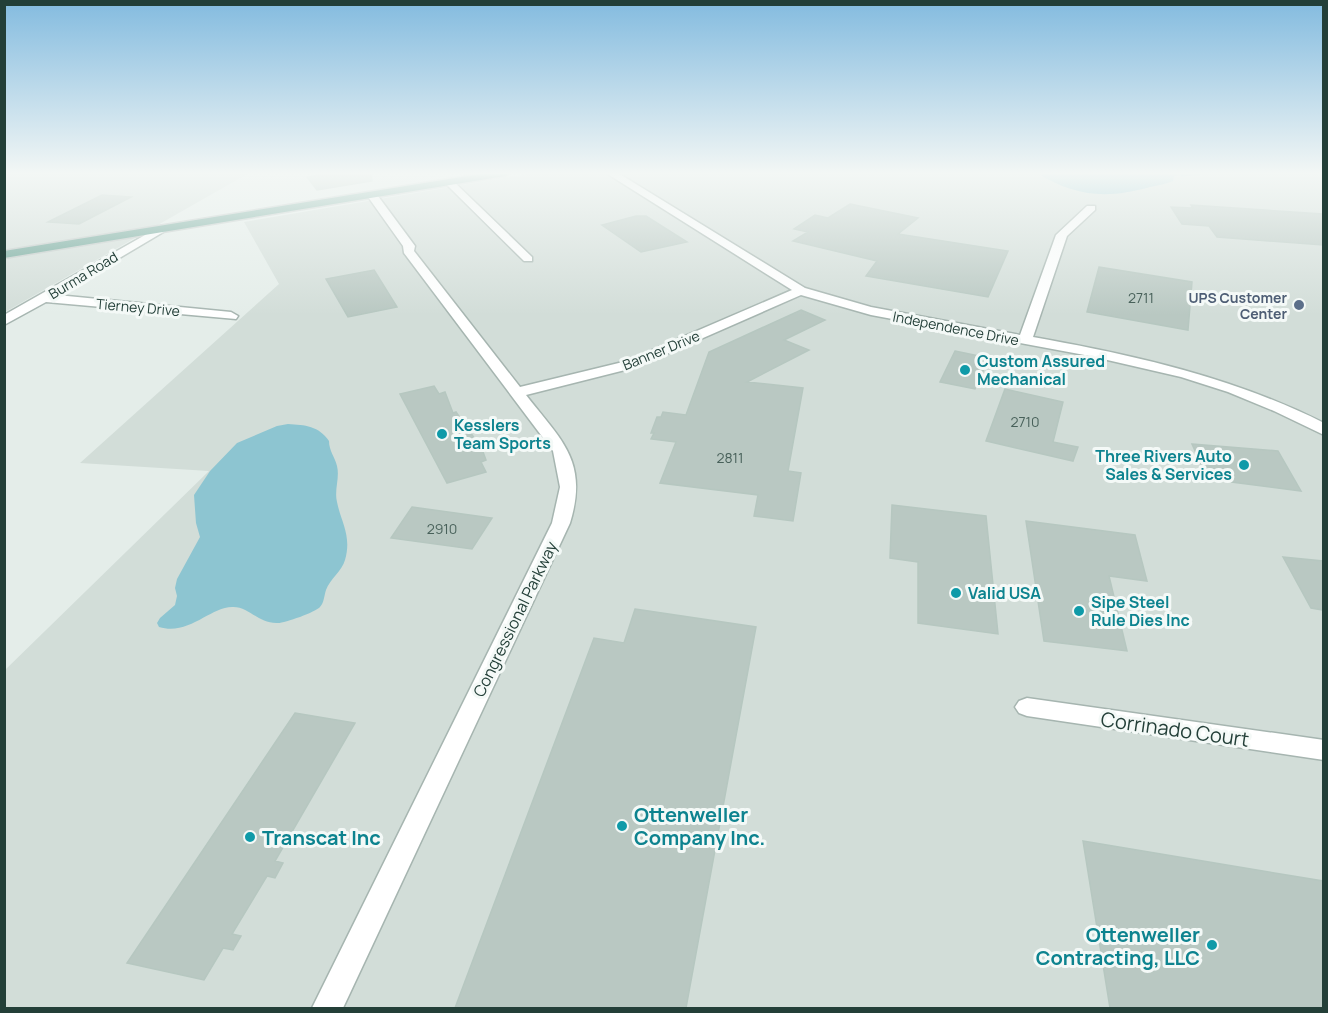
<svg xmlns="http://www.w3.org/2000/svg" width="1328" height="1013" font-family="Manrope,sans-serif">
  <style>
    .built { fill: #d2ddd8 }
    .water { fill: #8dc5d1 }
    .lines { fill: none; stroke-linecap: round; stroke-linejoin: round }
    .stream { stroke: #8dc5d1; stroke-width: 3 }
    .building { fill: #b9c8c2; stroke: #b6c7c0; stroke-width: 1.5 }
    .minor-casing { stroke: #a6b5b0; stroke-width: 3 }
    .major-casing { stroke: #c1c9c7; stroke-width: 3 }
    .minor { fill: #fff; fill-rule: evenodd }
    .major { fill: #69a294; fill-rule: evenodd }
    .service-dot { fill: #5c6f8a; stroke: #f4f9f7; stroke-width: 2 }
    .culture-dot { fill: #0f9aa8; stroke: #f4f9f7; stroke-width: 2 }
    .labels { text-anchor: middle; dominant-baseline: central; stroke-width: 6; stroke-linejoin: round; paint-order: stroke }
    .far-street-label { font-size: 14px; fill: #233f38; stroke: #f4f9f7 }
    .number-label { font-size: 14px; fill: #48615a }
    .far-service-label { font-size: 14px; font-weight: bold; fill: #4e5e75; stroke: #f4f9f7; text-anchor: end }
    .culture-label { font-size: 16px; font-weight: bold; fill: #0d838f; stroke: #f4f9f7; text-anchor: start }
    .street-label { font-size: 16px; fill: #233f38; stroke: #f4f9f7 }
    .near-street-label { font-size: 20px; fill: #233f38; stroke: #f4f9f7 }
    .near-culture-label { font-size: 20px; font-weight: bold; fill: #0d838f; stroke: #f4f9f7; text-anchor: start }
  </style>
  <rect width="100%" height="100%" fill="#e4ede9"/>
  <path class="built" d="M5 173H249L5 312Z
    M534 173H1306L1323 175V1008H5V670L209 471 80 463 279 284 244 222Z"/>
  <path class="water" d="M1037 173H1176L1182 175 1174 176 1173 181C1166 184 1158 185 1150 187 1107 199 1076 197 1037 173Z
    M288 424C305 425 319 426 329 441 329 451 335 457 337 466 340 478 334 490 337 502 341 522 352 536 345 560 342 571 330 579 326 590 324 596 324 603 320 607 316 612 285 623 278 623 258 624 249 606 232 607 210 607 189 636 159 627L157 623 160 618 175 605 177 596 175 588 177 579 200 537 196 523 194 495 210 471 237 443 277 426Z"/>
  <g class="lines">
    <path class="stream" d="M1182 175 1205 173"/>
  </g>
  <path class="building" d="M332 173H371L372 181 317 190 307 177Z
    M102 195 131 197 79 224 48 222Z
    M850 204 918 218 898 234 1008 251 988 297 866 276 877 261 793 241 808 232 794 229 815 215 828 218Z
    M1191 205 1323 214V245L1217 237 1209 226 1182 224 1171 207 1193 208Z
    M636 216H646L687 242 641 252 602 225Z
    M1099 267 1192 282 1188 330 1087 312Z
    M374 270 397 307 348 317 326 279Z
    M801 310 825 320 784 340 809 350 747 382 803 388 788 471 801 473 793 521 754 516 758 495 660 483 676 442 651 439 654 433H651L657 417H661L663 412 686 415 709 352Z
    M955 351 989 358 975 389 940 382Z
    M434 386 439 394 445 392 453 413 456 412 482 449 486 460 481 462 486 472 447 483 400 394Z
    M1005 389 1063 402 1053 442 1078 447 1073 461 986 441Z
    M1192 444 1278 451 1301 491 1208 479Z
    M892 505 986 516 998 634 918 623V562L890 558Z
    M412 507 477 516 492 518 472 549 391 538Z
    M1026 521 1135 535 1147 581 1109 576 1127 651 1044 641Z
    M1283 557 1323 561V610L1311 608Z
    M635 609 756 627 686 1008H455L594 638 624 643Z
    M295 713 355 723 275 861 283 863 275 878 267 876 232 934 241 936 233 950 223 948 204 980 127 963Z
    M1083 841 1323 881V1008H1110Z"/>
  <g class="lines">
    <defs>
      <path id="minor" d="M606 173H618L805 288 871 307 1020 335 1056 235 1087 206H1095V210L1067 236 1033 337C1134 355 1232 377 1324 423V435L1274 411 1228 392 1181 377 1090 356 871 315 801 295 637 367 526 395C561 440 589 461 570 523L343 1008H312L552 523 560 487 553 451 404 253 403 246 366 194 375 192 415 246 414 251 520 387 627 361 792 290Z
        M446 180H452L532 257V261H524L446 184Z
        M161 226 165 227V231L57 295 231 312 238 316 236 319 46 302 4 325V315Z
        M1027 698 1324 740V760L1027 716 1019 713 1015 707 1019 701Z"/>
      <path id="major" d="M486 173H510L505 176 4 258V251Z"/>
    </defs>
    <use href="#minor" class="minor-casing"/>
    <use href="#major" class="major-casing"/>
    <use href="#minor" class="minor"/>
    <use href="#major" class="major"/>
  </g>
  <linearGradient id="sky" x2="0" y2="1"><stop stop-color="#83bbdf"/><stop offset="0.55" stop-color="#f3f7f5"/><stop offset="1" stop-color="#f3f7f5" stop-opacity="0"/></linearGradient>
  <rect width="1328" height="315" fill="url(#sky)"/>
  <circle class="service-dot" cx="1299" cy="305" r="6"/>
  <g class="culture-dot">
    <circle cx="965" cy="370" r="6"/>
    <circle cx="442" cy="434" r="6"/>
    <circle cx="1244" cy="465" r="6"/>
    <circle cx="956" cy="593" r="6"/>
    <circle cx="1079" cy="611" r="6"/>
    <circle cx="622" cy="826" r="6"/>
    <circle cx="250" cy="837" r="6"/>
    <circle cx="1212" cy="945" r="6"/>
  </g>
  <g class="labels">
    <g class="far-street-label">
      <text transform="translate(83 275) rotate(-31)">Burma Road</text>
      <text transform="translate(138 307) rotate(5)">Tierney Drive</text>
      <text transform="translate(956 328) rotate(11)">Independence Drive</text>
      <text transform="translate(661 350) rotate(-22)">Banner Drive</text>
    </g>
    <g class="number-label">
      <text x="1141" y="297">2711</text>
      <text x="1025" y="421">2710</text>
      <text x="730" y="457">2811</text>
      <text x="442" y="528">2910</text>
    </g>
    <g class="far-service-label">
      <text x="1287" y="297">UPS Customer<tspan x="1287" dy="16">Center</tspan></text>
    </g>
    <g class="culture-label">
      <text x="977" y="361">Custom Assured<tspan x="977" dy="18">Mechanical</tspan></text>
      <text x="454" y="425">Kesslers<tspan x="454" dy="18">Team Sports</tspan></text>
      <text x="1232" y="456" text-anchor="end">Three Rivers Auto<tspan x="1232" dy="18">Sales &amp; Services</tspan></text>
      <text x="968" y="593">Valid USA</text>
      <text x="1091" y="602">Sipe Steel<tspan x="1091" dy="18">Rule Dies Inc</tspan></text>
    </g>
    <g class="street-label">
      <text transform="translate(515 619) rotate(-64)">Congressional Parkway</text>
    </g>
    <g class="near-street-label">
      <text transform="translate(1175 729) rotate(8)">Corrinado Court</text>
    </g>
    <g class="near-culture-label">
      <text x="634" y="814">Ottenweller<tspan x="634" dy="23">Company Inc.</tspan></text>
      <text x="262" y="837">Transcat Inc</text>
      <text x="1200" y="934" text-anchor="end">Ottenweller<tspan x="1200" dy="23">Contracting, LLC</tspan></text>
    </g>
  </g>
  <rect width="1328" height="1013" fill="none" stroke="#233f38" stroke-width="12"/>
</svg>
